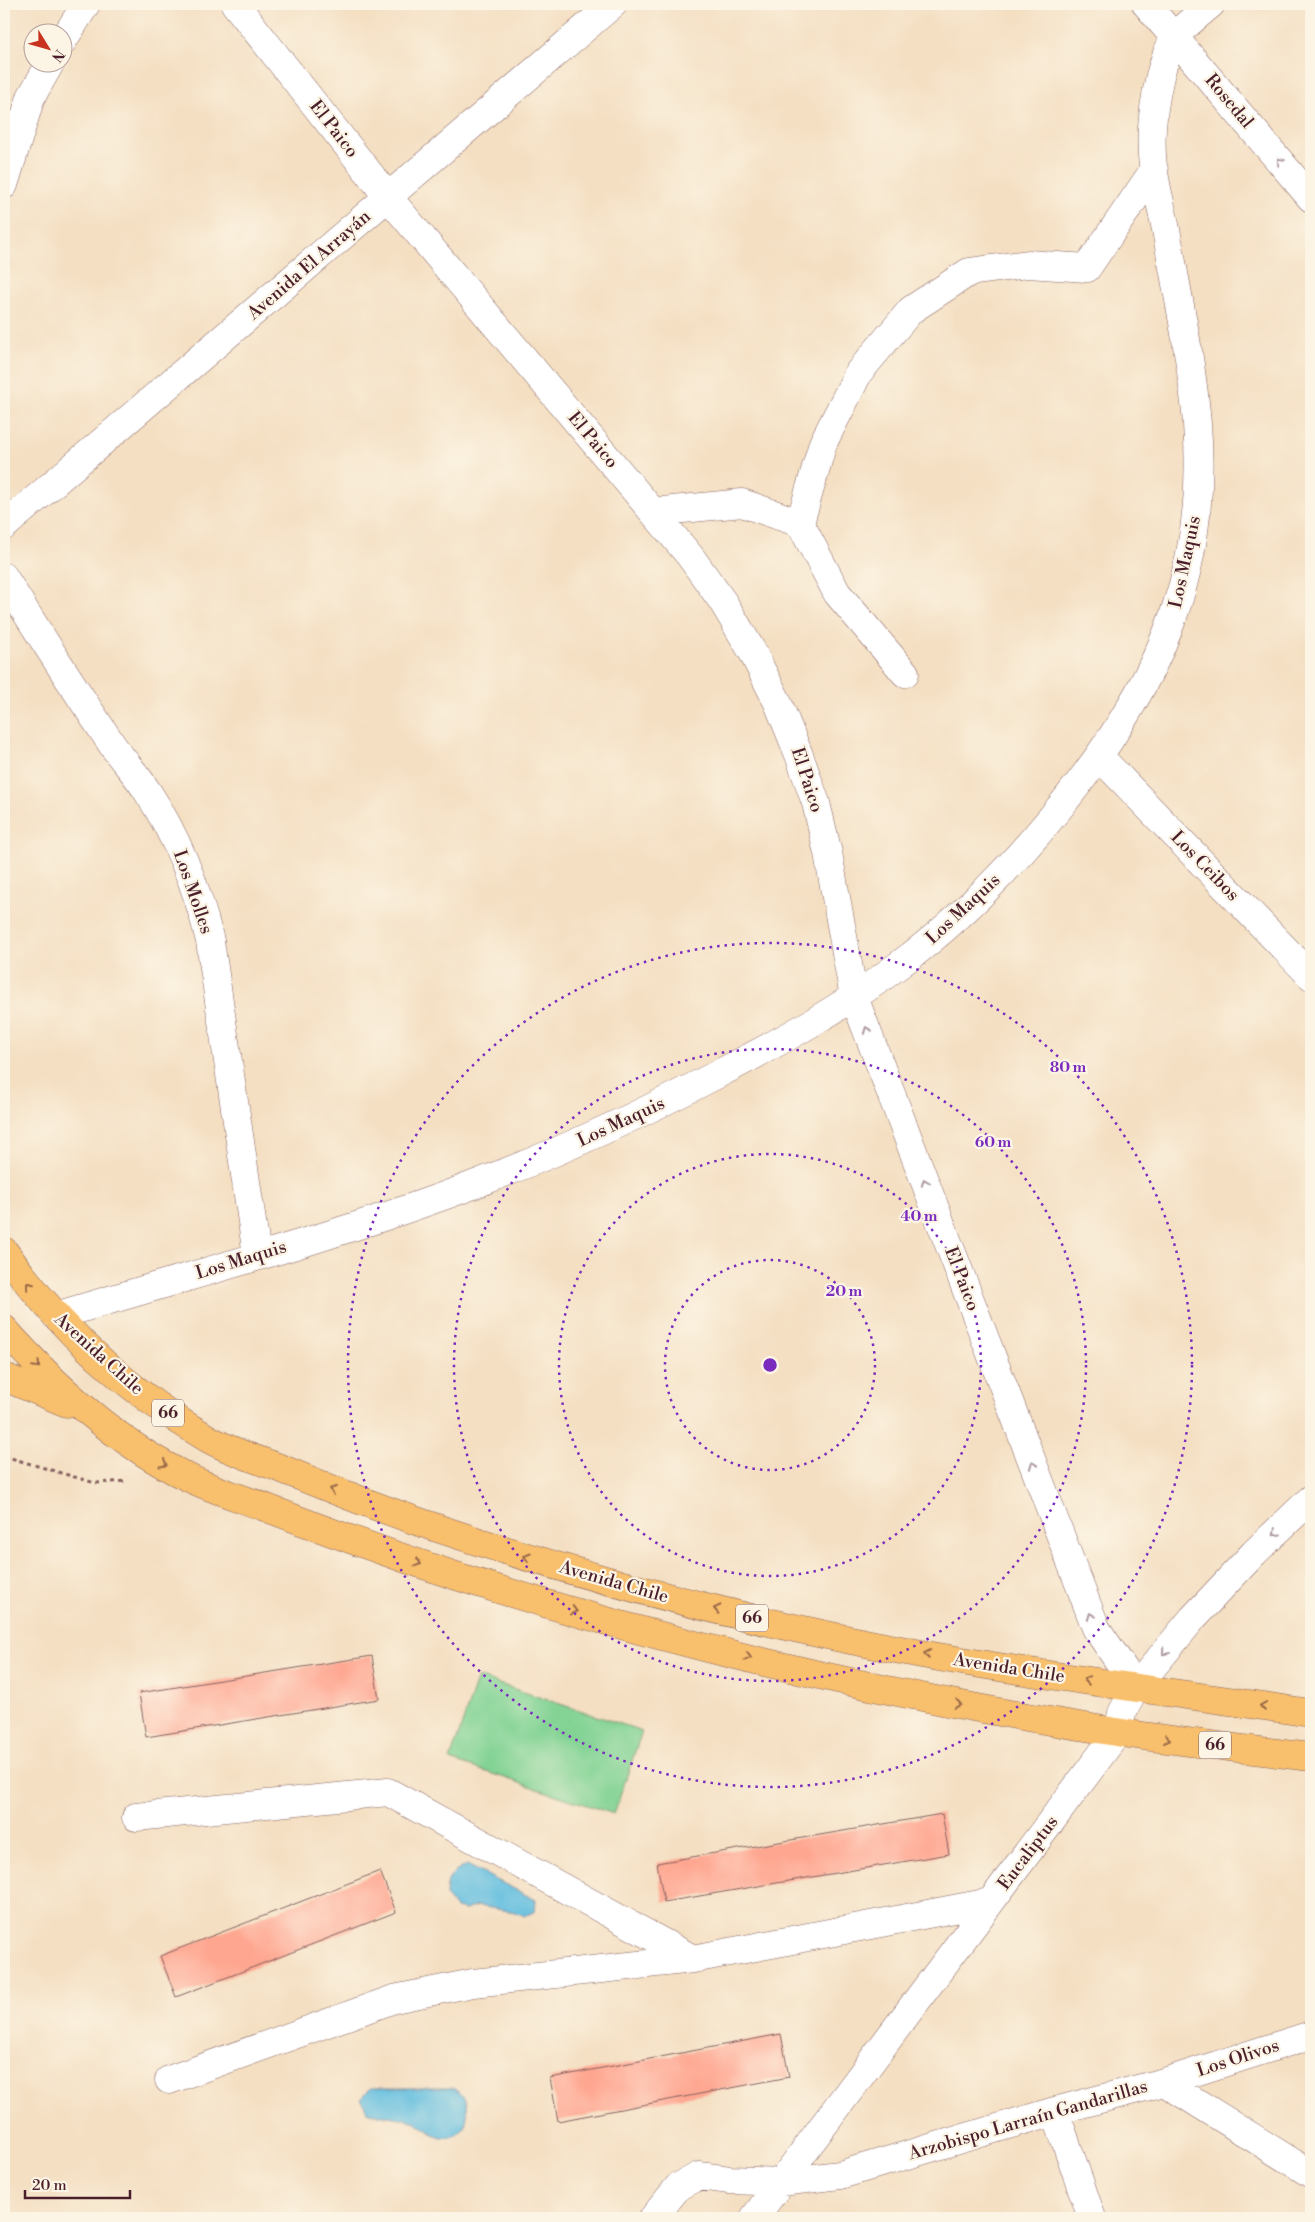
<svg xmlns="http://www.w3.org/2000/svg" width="1315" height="2222" font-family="'Libre Bodoni',serif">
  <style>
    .green { fill: #83d394; stroke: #667960 }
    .water { fill: #61bddf; stroke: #566e85 }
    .building { fill: #fea690 }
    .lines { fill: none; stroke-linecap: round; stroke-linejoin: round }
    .minor-casing { stroke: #866260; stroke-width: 29 }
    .highway-casing { stroke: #866260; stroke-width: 29 }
    .path { stroke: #866260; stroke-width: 3; stroke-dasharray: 4 4; stroke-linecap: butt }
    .minor { stroke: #fff; stroke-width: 28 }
    .highway { stroke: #f8bf6c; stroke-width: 28 }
    .oneway { stroke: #ae9aa0 }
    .oneway2 { stroke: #986748 }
    .ring { fill: none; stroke: #7b2cbf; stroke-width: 2.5; stroke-dasharray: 2.5 5 }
    .labels { text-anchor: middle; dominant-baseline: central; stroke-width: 4.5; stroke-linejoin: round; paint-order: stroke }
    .shield { fill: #fcf5e5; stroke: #7f5f63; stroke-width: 1 }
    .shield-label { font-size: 16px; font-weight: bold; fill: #4a1f2b }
    .street-label { font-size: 18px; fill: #4a1f2b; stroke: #fcf5e5 }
    .centre { fill: #7b2cbf; stroke: #fcf5e5; stroke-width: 2.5 }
    .ring-label { font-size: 15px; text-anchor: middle; font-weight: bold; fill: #7b2cbf; stroke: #fcf5e5; stroke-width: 4.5; stroke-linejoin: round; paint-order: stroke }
  </style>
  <rect width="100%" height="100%" fill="#fcf5e5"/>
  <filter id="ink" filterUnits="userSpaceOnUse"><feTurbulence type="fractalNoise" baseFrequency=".02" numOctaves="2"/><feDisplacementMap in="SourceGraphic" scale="10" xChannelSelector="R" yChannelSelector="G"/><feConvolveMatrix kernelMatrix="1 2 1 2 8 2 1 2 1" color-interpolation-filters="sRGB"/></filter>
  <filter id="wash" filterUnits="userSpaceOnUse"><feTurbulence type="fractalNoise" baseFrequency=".0096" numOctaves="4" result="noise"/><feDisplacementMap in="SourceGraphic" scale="20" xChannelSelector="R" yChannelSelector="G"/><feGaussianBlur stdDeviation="1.12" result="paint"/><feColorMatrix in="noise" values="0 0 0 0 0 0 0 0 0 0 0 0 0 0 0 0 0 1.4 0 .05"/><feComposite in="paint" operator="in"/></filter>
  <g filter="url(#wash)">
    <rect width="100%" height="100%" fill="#f4dfc2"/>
    <path class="green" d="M478 1677 642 1731 614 1814 450 1760Z"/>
    <path class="water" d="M467 1865 536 1900 535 1911 525 1916 516 1912 478 1906 465 1910 456 1908 446 1897C446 1878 450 1874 467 1865Z
      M371 2088H453C464 2095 469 2102 467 2116 465 2136 449 2143 432 2133 426 2130 421 2125 416 2122 402 2117 382 2116 367 2111L361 2098Z"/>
    <g id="blocks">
      <path class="building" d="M372 1656 379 1699 146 1737 139 1693Z
        M942 1814 949 1854 664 1902 657 1863Z
        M380 1871 396 1912 176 1997 160 1956Z
        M781 2034 789 2077 558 2121 550 2078Z"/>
    </g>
  </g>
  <g filter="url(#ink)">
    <use href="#blocks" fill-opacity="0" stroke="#866260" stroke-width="1"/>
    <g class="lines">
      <defs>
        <path id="minor" d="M235 4 388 197 690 556 723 602 752 651 778 703 799 755 816 803 828 853 854 997 1096 1628 1136 1687
          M1146 4 1311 198
          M62 42 86 4
          M4 185 31 97 51 62
          M653 512 742 503 800 523 837 593 905 673
          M800 523 823 443 859 372 911 310 969 272 1028 264 1087 268 1154 170
          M4 526 613 4
          M4 577C38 632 73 686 109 740 120 758 136 773 147 791 178 838 197 887 210 941L257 1255
          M1099 756 1311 976
          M56 1316C191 1275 328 1239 460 1190 549 1157 634 1118 718 1074 780 1042 842 1008 899 965 969 913 1029 849 1082 779 1164 670 1208 563 1197 424 1192 361 1178 297 1167 235 1163 212 1156 189 1153 166 1149 135 1153 106 1160 76 1163 64 1168 49 1174 38 1183 26 1200 14 1211 4
          M136 1817 388 1792 693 1959
          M169 2080 394 1999 473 1983 693 1959 990 1902
          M1164 2082 1311 2174
          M1055 2111 1092 2218
          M653 2218 678 2187 699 2176 730 2180 781 2182 840 2175 1055 2111 1164 2082 1311 2035
          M754 2218 1118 1732 1122 1713 1136 1687 1193 1618 1254 1553 1311 1499"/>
        <path id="highway" d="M4 1251C58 1327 127 1391 207 1438 229 1451 256 1459 280 1468 333 1490 385 1511 440 1529 595 1581 755 1623 916 1653 1047 1677 1179 1693 1311 1713
          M4 1329C57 1388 117 1443 189 1478 214 1490 241 1498 267 1508 329 1532 390 1554 453 1575 669 1644 892 1697 1116 1732 1181 1742 1246 1749 1311 1757
          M4 1377 67 1403"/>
      </defs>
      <use href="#minor" class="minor-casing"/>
      <use href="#highway" class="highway-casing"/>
      <path class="path" d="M4 1456 95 1483 127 1481"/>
      <use href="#minor" class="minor"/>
      <use href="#highway" class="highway"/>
    </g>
    <defs><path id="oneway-chevron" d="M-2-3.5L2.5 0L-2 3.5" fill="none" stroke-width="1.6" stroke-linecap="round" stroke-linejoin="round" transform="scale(1.25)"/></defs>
    <g class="oneway">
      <use href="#oneway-chevron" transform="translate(1280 161) rotate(-130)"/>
      <use href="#oneway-chevron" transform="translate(867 1030) rotate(-111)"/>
      <use href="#oneway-chevron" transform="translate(925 1182) rotate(-111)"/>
      <use href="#oneway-chevron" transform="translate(1033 1465) rotate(-111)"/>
      <use href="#oneway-chevron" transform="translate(1276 1533) rotate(137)"/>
      <use href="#oneway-chevron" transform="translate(1091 1616) rotate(-111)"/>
      <use href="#oneway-chevron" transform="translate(1165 1652) rotate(130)"/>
    </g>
    <g class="oneway2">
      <use href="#oneway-chevron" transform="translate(29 1285) rotate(-129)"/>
      <use href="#oneway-chevron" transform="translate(37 1365) rotate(47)"/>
      <use href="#oneway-chevron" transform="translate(164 1464) rotate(30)"/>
      <use href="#oneway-chevron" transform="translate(333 1490) rotate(-158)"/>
      <use href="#oneway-chevron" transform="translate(527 1557) rotate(-163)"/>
      <use href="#oneway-chevron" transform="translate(418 1563) rotate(18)"/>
      <use href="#oneway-chevron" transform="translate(717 1609) rotate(-167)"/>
      <use href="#oneway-chevron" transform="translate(574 1611) rotate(16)"/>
      <use href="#oneway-chevron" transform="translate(927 1654) rotate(-170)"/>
      <use href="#oneway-chevron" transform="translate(748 1657) rotate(14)"/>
      <use href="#oneway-chevron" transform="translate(1087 1680) rotate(-172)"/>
      <use href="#oneway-chevron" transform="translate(958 1704) rotate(11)"/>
      <use href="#oneway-chevron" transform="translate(1263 1706) rotate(-172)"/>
      <use href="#oneway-chevron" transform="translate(1167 1739) rotate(7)"/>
    </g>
  </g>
  <g class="ring">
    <circle cx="770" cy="1365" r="105"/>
    <circle cx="770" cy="1365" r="211"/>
    <circle cx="770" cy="1365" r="316"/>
    <circle cx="770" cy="1365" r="422"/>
  </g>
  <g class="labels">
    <g class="shield">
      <rect x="152" y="1399.5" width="32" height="27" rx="4"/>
      <rect x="736" y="1604.5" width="32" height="27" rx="4"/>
      <rect x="1199" y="1731.5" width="32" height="27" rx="4"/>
    </g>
    <g class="shield-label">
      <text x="168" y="1413">66</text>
      <text x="752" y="1618">66</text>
      <text x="1215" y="1745">66</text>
    </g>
    <g class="street-label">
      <text transform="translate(1229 101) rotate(50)">Rosedal</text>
      <text transform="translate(334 129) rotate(52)">El Paico</text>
      <text transform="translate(309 265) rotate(-41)">Avenida El Arrayán</text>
      <text transform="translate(593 440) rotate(50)">El Paico</text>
      <text transform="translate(1185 562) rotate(-78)">Los Maquis</text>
      <text transform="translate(807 780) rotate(72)">El Paico</text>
      <text transform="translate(1205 866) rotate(46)">Los Ceibos</text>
      <text transform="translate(193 892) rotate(71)">Los Molles</text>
      <text transform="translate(963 909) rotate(-43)">Los Maquis</text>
      <text transform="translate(621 1122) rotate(-25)">Los Maquis</text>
      <text transform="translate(241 1260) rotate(-17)">Los Maquis</text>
      <text transform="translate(962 1279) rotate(69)">El Paico</text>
      <text transform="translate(99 1354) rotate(42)">Avenida Chile</text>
      <text transform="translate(614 1582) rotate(16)">Avenida Chile</text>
      <text transform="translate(1009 1668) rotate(9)">Avenida Chile</text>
      <text transform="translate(1028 1853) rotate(-53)">Eucaliptus</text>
      <text transform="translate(1238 2058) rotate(-18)">Los Olivos</text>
      <text transform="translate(1028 2120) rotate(-16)">Arzobispo Larraín Gandarillas</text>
    </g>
  </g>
  <circle cx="770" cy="1365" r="8" class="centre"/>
  <g class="ring-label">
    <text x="1068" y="1072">80 m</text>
    <text x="993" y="1147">60 m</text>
    <text x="919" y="1221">40 m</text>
    <text x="844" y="1296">20 m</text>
  </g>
  <rect width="1315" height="2222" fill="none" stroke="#fcf5e5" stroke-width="20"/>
  <g transform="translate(48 48) rotate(127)"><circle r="24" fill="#fcf5e5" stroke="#b59f9b"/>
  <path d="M0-4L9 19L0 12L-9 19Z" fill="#c8321e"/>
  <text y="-8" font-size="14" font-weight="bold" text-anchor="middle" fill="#4a1f2b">N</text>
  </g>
  <path d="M25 2190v8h105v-8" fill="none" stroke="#4a1f2b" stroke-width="2.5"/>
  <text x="32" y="2190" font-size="15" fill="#4a1f2b" stroke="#fcf5e5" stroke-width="4" paint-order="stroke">20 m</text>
</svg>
